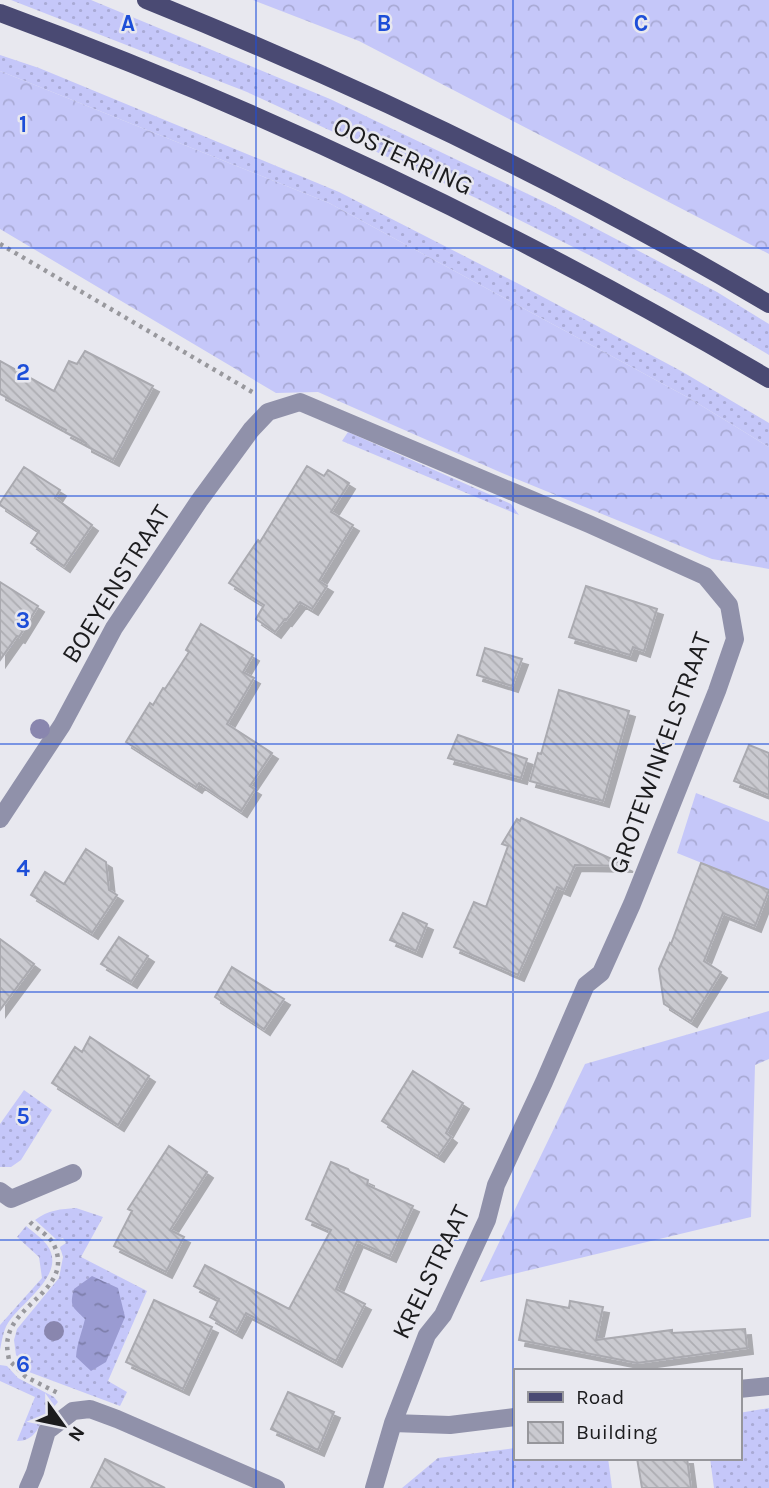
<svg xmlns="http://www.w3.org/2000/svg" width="769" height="1488" font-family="Karla,sans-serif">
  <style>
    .grass { fill: url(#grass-dots) }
    .forest { fill: url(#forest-crowns) }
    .water { fill: url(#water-ripples) }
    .building { fill: url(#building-back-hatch); stroke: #aaaab0; stroke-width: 2; filter: url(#shadow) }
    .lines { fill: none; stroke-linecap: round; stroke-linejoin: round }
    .path { stroke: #98989d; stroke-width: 4.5; stroke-dasharray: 3.5 5; stroke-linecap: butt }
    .minor { stroke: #9091aa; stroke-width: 18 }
    .primary { stroke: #4a4a73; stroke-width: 18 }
    .tree { fill: #8986ae }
    .grid { fill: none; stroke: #1d4ed8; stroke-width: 2; stroke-opacity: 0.55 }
    .labels { text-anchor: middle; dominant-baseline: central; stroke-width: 5; stroke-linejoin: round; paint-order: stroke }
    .street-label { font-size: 26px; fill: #1c1c1e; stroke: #e8e8ef }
    .grid-label { font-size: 23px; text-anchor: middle; font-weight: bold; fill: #1d4ed8; stroke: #e8e8ef; stroke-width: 5; stroke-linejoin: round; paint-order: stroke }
  </style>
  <defs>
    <pattern id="grass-dots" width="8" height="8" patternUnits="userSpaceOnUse" patternTransform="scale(1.75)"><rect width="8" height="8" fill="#c5c7f9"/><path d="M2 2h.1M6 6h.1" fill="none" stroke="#a9aad5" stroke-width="1.8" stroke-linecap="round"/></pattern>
    <pattern id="forest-crowns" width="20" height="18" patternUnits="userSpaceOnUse" patternTransform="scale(1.75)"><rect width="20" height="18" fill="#c5c7f9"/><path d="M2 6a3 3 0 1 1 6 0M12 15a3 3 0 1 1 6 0" fill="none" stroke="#a9aad5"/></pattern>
    <pattern id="water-ripples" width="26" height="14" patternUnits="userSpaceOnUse" patternTransform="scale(1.75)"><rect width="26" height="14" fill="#9a9bd2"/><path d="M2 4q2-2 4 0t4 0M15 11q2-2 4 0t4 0" fill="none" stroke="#7d7eaa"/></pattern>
    <pattern id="building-back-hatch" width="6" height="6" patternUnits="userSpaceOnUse" patternTransform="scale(1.75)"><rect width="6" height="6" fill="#cacad0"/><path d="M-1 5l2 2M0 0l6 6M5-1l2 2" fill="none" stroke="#adadb2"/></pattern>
    <filter id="shadow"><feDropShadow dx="6" dy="6" stdDeviation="0" flood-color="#0004"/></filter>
  </defs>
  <rect width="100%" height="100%" fill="#e8e8ef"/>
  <path class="grass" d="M11 0H91L330 99 553 206 717 292 769 324V355L722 327 595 258 476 198 247 92Z
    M0 55 39 68 339 192 517 283 681 371 769 423V447L689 398 329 203 0 71Z
    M348 432 511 504 519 515 342 441Z
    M24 1090 52 1110 21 1160 11 1167H0V1124Z
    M76 1208 103 1217 81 1257 147 1291 108 1381 127 1392 120 1406 29 1372 16 1355 14 1340 17 1329 59 1278 63 1257 60 1247 66 1243 63 1238 57 1240 35 1220C48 1210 61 1209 76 1208Z
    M26 1226C33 1232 42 1238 47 1245 68 1274 21 1302 8 1323 3 1331 2 1341 0 1350V1325L42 1278 39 1257 17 1237Z
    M0 1365 7 1366 18 1378 54 1397 58 1402C54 1407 50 1411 46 1416 37 1428 35 1441 17 1441L35 1397 0 1381Z
    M769 1408V1488H714L710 1458H739V1413Z
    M515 1448V1458H608L612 1488H402L438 1458Z"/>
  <path class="forest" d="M253 0H769V254L359 41Z
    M0 71 329 203 689 398 769 447V569L712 559 502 473 318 392 276 393 0 229Z
    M696 793 769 822V890L677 853Z
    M769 1011V1059L755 1065 751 1217 480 1282 585 1064Z"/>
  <path class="water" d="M92 1276 118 1288 125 1317 106 1362 91 1371 76 1357C77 1343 82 1332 85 1319 73 1307 69 1307 74 1289Z"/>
  <path class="building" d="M85 351 153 386 113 460 86 446V443L65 432 66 430 0 394V361L54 391 69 361 77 364Z
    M307 466 324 476 328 470 349 483 331 512 353 525 319 581 327 586 312 609 300 602 286 620 285 619 275 632 256 619 264 605 229 583 258 540 260 542Z
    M24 467 60 490 55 498 92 525 64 566 31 543 39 531 0 505V503Z
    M0 582 38 606 19 637 17 636 0 660Z
    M586 586 657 609 644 651 633 647 630 655 569 637Z
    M201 624 253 655 243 672 254 678 227 724 272 753 250 786 255 789 241 811 199 783 196 787 126 742 150 703 153 705 163 688 165 689 189 652 186 650Z
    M485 648 522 659 512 686 477 675Z
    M559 690 629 711 603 801 530 781 538 753 541 754Z
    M458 735 527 759 521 778 448 758Z
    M749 745 769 753V795L734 781Z
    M521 818 627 866 575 865 564 890 557 887 518 975 454 947 474 902 486 907 508 846 502 844 517 819 520 821Z
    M86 849 106 862 109 890 117 895 92 933 31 895 45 872 64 884Z
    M701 863 769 890 755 926 723 913 704 961 721 972 691 1021 664 1004 659 969 670 943 671 944Z
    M403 913 427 924 416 951 390 940Z
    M119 937 148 956 131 982 101 964Z
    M0 939 34 964 0 1010Z
    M232 967 284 999 264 1029 215 997Z
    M90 1037 149 1076 118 1125 52 1083 75 1047 82 1052Z
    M413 1071 463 1103 446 1133 451 1137 438 1156 382 1121Z
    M169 1146 207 1172 170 1230 184 1237 166 1272 114 1246 132 1211 128 1209Z
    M331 1162 348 1169 350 1172 368 1180 367 1185 413 1206 390 1256 357 1241 336 1289 365 1304 336 1361 246 1313 236 1332 210 1317 219 1299 194 1286 205 1265 289 1309 331 1230 306 1219Z
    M154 1300 212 1327 183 1389 126 1362Z
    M527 1300 569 1308 570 1301 603 1307 596 1340 672 1330V1333L745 1329 747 1348 637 1363 519 1340Z
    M288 1392 334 1412 318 1450 271 1429Z
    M637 1458H687L691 1488H642Z
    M105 1459 165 1488H91Z"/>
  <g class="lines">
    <path class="path" d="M0 244 254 393
      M30 1222C37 1229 50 1236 54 1245 74 1288 14 1303 8 1338 6 1345 8 1354 9 1360L26 1377 58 1393"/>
    <path class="minor" d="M0 819 62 725 114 628 199 501 251 430 268 412 300 402 589 524 705 576 729 605 735 639 717 691 632 904 601 973 586 985 544 1082 496 1185 487 1220 443 1315 427 1335 393 1423 374 1488
      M0 1191 11 1199 73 1173
      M739 1389 769 1386
      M393 1423 450 1425 515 1417
      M28 1488 35 1472 47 1431 73 1411 90 1409 117 1419 276 1488"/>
    <path class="primary" d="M146 0C360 86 570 186 769 304
      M0 13C266 111 525 235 769 379"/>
  </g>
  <g class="tree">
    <circle cx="40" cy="729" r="10"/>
    <circle cx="54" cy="1331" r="10"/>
  </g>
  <path class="grid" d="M256 0V1488M513 0V1488M0 248H769M0 496H769M0 744H769M0 992H769M0 1240H769"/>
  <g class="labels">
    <g class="street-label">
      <text transform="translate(403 156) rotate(25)">OOSTERRING</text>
      <text transform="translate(116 584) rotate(-58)">BOEYENSTRAAT</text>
      <text transform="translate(660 753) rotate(-70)">GROTEWINKELSTRAAT</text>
      <text transform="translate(431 1272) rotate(-64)">KRELSTRAAT</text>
    </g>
  </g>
  <g class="grid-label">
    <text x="128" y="31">A</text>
    <text x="384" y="31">B</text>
    <text x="641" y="31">C</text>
    <text x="23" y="132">1</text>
    <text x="23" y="380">2</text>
    <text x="23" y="628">3</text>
    <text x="23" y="876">4</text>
    <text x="23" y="1124">5</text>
    <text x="23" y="1372">6</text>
  </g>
  <rect x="514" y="1369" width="228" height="91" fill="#e8e8ef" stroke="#96969b" stroke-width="2"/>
  <rect x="528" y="1392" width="35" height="10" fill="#4a4a73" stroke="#96969b" stroke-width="2"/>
  <text x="576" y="1404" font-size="21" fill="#1c1c1e">Road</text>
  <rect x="528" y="1422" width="35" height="21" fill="url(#building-back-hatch)" stroke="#96969b" stroke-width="2"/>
  <text x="576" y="1439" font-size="21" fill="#1c1c1e">Building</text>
  <g transform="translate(63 1425) rotate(123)" stroke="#e8e8ef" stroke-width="5" paint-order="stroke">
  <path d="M0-5L12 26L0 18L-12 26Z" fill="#1c1c1e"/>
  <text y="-10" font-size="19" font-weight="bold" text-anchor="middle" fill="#1c1c1e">N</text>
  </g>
</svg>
